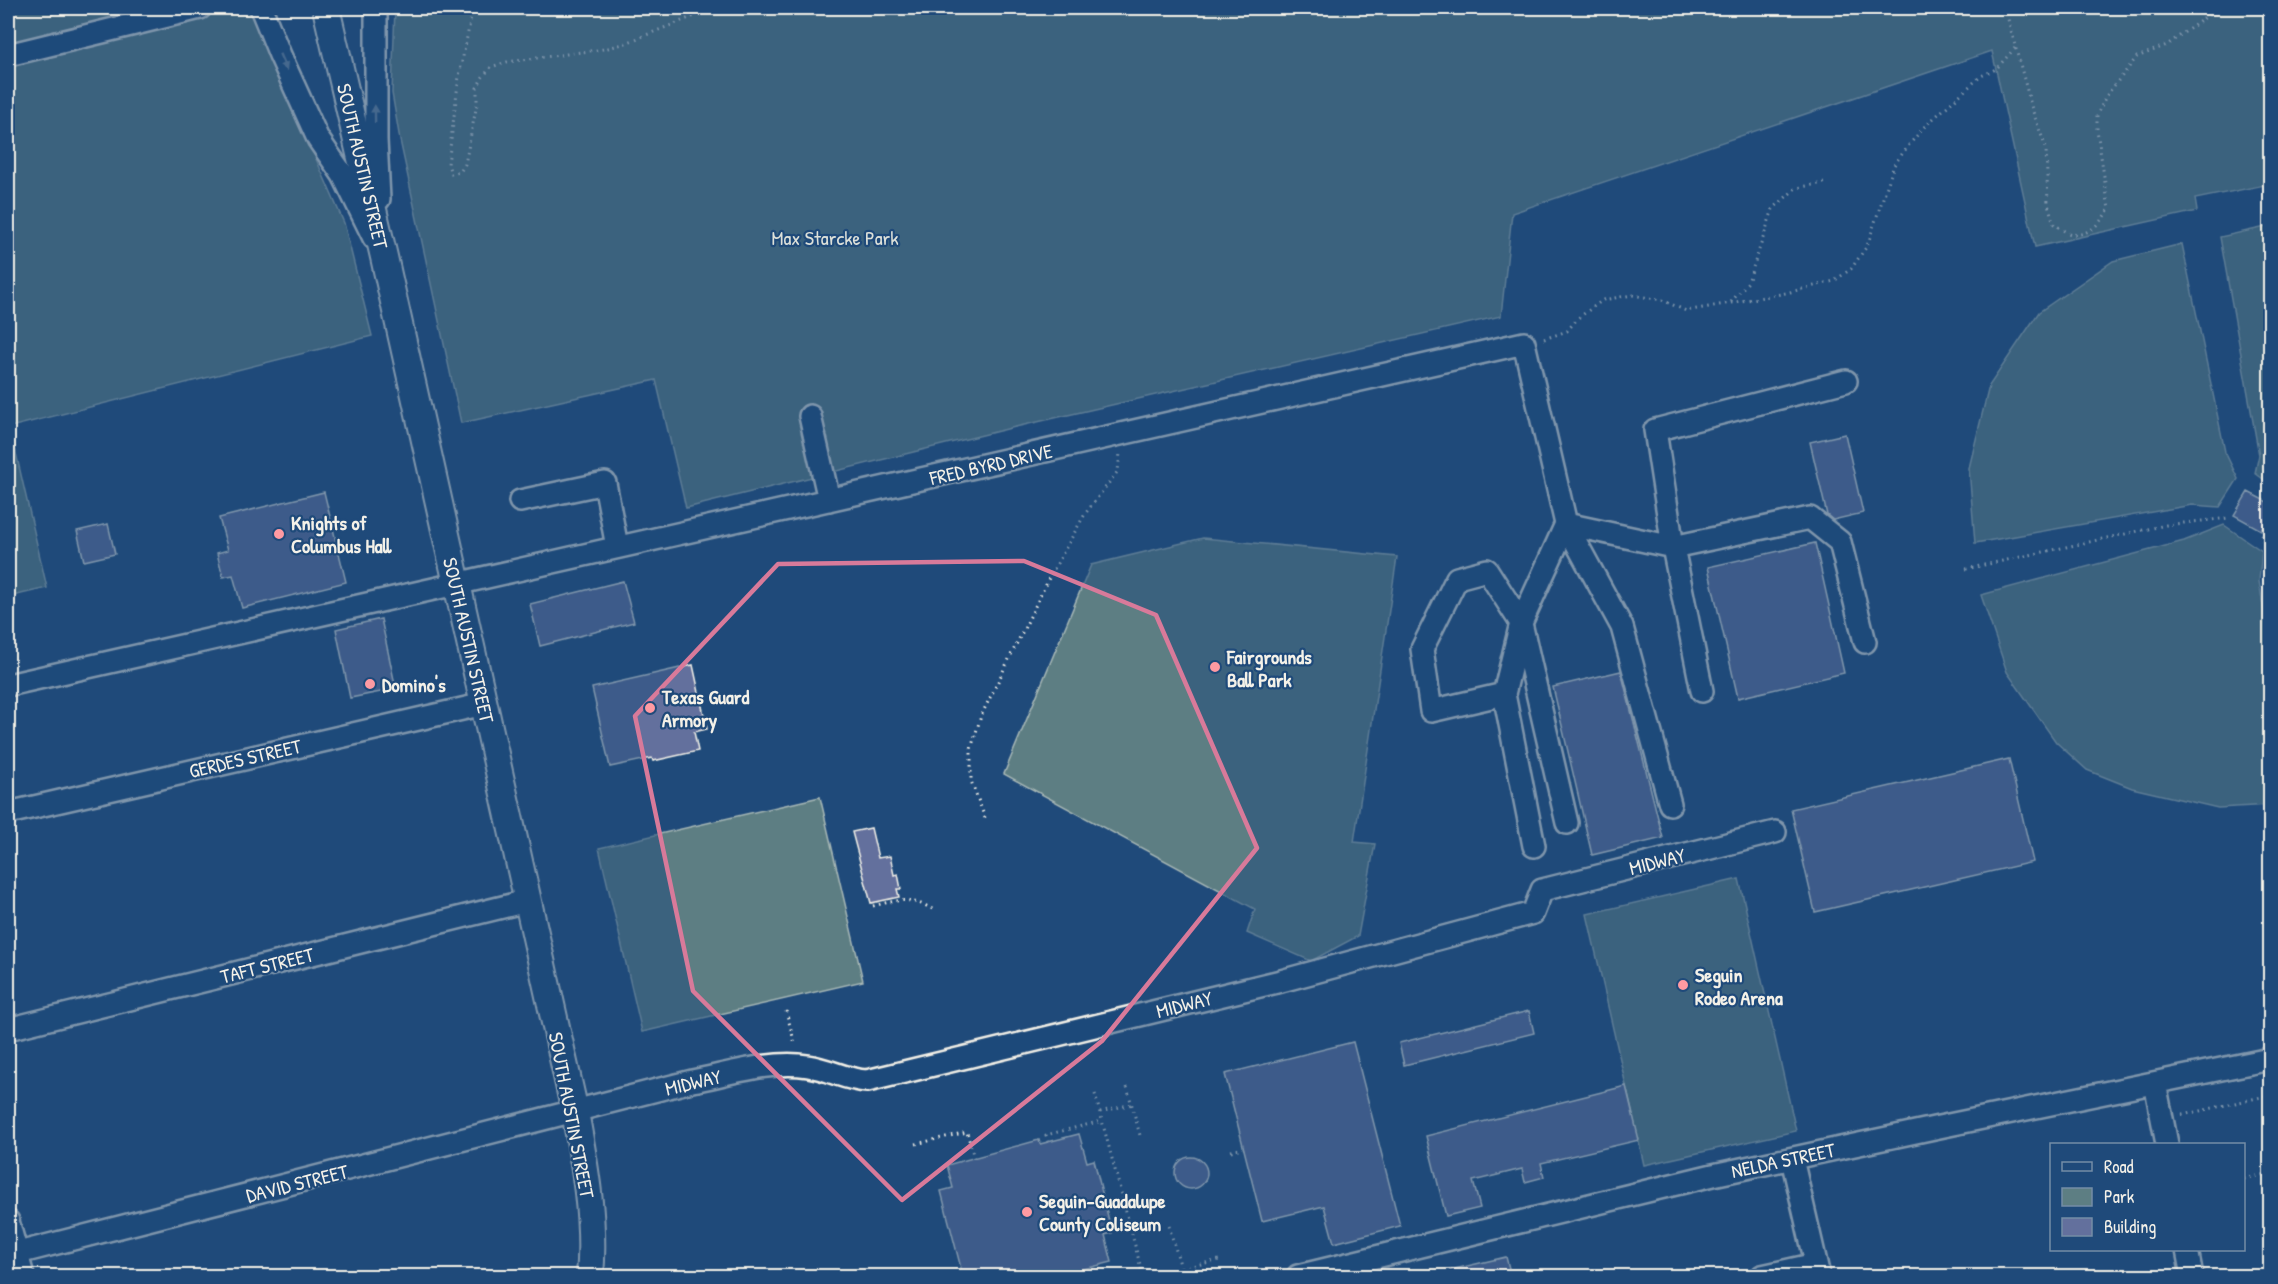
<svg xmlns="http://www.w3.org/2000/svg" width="2278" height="1284" font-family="'Patrick Hand',sans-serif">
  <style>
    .green { fill: #5d7e83; stroke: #a8b8b6; stroke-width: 1.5 }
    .building { fill: #63709d; stroke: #f4f1e8; stroke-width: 1.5 }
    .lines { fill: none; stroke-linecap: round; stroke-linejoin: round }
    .minor-casing { stroke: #f4f1e8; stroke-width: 26 }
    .major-casing { stroke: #f4f1e8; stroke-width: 30 }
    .path { stroke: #f4f1e8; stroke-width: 3; stroke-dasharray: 1.5 4.5; stroke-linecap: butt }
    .minor { stroke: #1f4a7a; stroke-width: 21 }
    .major { stroke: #1f4a7a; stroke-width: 26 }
    .oneway { fill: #748da6 }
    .marked { fill: none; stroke: #d87a9a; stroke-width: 4.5; stroke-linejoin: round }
    .poi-dot { fill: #ff9aa2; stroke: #1f4a7a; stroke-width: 2 }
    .labels { text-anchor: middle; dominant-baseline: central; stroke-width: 4.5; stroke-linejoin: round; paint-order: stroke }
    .street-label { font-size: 20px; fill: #f4f1e8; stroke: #1f4a7a }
    .park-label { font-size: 20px; fill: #dde0d9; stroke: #1f4a7a }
    .poi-label { font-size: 20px; font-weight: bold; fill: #f4f1e8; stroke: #1f4a7a; text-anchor: start }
  </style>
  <rect width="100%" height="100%" fill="#1f4a7a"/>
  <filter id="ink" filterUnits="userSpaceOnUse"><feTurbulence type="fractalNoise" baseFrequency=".0167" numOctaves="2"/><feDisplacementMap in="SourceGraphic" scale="12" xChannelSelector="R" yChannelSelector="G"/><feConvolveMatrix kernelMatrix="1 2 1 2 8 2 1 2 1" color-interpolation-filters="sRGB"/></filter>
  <g filter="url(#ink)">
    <path class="green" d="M8 8H250L344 223 372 336 10 427 47 588 8 597Z
      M395 8H2270V184L2195 199 2197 211 2035 247 1992 51 1512 213 1501 316 1011 428 686 508 656 380 461 423 400 140 392 93Z
      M2266 227H2270V484L2255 473 2259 455 2220 237Z
      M2182 244 2225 452 2238 479 2220 507 2192 505 1975 543 1969 468 1989 386 2039 312 2113 261Z
      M2224 525 2262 551 2259 581 2270 649V805L2218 808 2132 788 2087 770 2056 742 2007 672 1981 595 2184 541Z
      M1203 538 1397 557 1354 842 1375 844 1358 936 1311 961 1247 933 1255 909 1004 774 1091 565Z
      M820 797 863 981 642 1032 599 848Z
      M1739 879 1796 1131 1644 1165 1587 914Z"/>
    <path class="building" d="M1845 434 1863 513 1833 520 1827 515 1810 442Z
      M324 492 346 582 242 608 233 575 223 577 217 553 228 550 219 518Z
      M2248 492 2271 504V513L2261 530 2234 515Z
      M108 524 115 554 84 561 77 531Z
      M1815 543 1844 673 1738 698 1708 567Z
      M623 581 634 622 540 646 530 604Z
      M381 619 396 689 350 698 336 629Z
      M693 665 707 729 694 732 698 751 653 761 652 758 610 767 592 688Z
      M1621 671 1663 838 1592 855 1553 687Z
      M2009 759 2033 862 1815 912 1791 809Z
      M871 828 878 858 890 856 894 875 898 874 901 889H897L899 897 871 903 852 832Z
      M1529 1011 1534 1033 1404 1065 1399 1043Z
      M1353 1042 1400 1226 1334 1243 1324 1206 1262 1221 1225 1074Z
      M1626 1086 1639 1140 1541 1163 1544 1177 1525 1182 1522 1169 1473 1181 1480 1208 1446 1216 1426 1136Z
      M1079 1134 1087 1162 1094 1160 1112 1233 1105 1235 1112 1262 1072 1272 1074 1276H963L941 1191 953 1188 947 1165 1039 1140 1040 1144Z
      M1175 1173a16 16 0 1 1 32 0a16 16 0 1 1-32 0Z
      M1506 1257 1511 1276H1451L1450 1270Z"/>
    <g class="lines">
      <defs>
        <path id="minor" d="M261 8 280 55 318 139 343 175 374 238
          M376 8V140L379 199
          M8 55 200 8
          M810 416 829 500
          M520 501 605 483 617 547
          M1487 570 1521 623 1504 694 1431 711 1422 649 1457 578Z
          M8 685 1524 343 1566 524 1622 627 1670 804
          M1702 691 1673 547 1655 430 1846 381
          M1504 694 1534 846
          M8 813 484 704
          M1567 823 1521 623 1566 524 1673 547 1810 518 1840 542 1865 642
          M8 1029 527 901
          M2155 1083 2167 1144
          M1792 1159 1819 1276
          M8 1221 23 1276
          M2187 1250 2192 1276
          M18 1253 692 1081C729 1074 771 1060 808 1066 829 1069 846 1080 867 1081L1281 981 1533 913 1542 890 1775 832
          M1298 1276 1713 1175 1939 1127 2270 1059
          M1762 1276 1816 1264"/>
        <path id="major" d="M326 8 384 257 575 1112C585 1166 595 1221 590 1276"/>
      </defs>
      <use href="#minor" class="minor-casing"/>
      <use href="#major" class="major-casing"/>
      <path class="path" d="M51 8 53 19
        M473 8 459 76 448 164 451 174 460 172 465 164 477 104V88L482 78 491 67 507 62 604 49 623 44 715 8
        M2005 8 2032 109 2046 148 2048 204 2054 224C2059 227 2066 233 2071 234 2089 237 2101 222 2109 209L2097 130V115L2106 96 2137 57 2167 45 2207 16 2223 8
        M1731 302 1748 282 1773 209 1796 188 1824 183
        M1544 339 1567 331 1578 318 1603 300 1632 295 1662 300 1686 311 1786 293 1834 281 1851 269 1867 246 1894 165 1908 146 1925 126 1981 76 1996 69 2015 48
        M2262 534 2270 584
        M1966 569 2166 525 2229 518
        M985 818 971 781V749L981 716 1050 576 1085 514 1118 471 1120 453
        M873 906C900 899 911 897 936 911
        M786 1011 795 1044
        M1127 1087 1141 1139
        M1095 1094 1143 1276
        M1100 1112 1132 1104
        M2182 1115 2270 1095
        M1048 1142 1046 1135 1102 1121
        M916 1144 967 1132 974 1158
        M1231 1151 1244 1148
        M2244 1179 2270 1173
        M1169 1226 1181 1268
        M1147 1276 1219 1260
        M2257 1276 2270 1267"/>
      <use href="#minor" class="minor"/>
      <use href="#major" class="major"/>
    </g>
    <defs><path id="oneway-solid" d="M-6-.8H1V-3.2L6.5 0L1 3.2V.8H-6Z" transform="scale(1.5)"/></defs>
    <g class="oneway">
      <use href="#oneway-solid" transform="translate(283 62) rotate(66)"/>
      <use href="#oneway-solid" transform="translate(375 114) rotate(-91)"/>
    </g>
  </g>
  <path d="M0 0H2278V1284H0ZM1024 561 1156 615 1257 848 1102 1041 902 1200 693 991 635 716 778 564Z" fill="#1f4a7a" fill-opacity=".55" fill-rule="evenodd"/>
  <path class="marked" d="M1024 561 1156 615 1257 848 1102 1041 902 1200 693 991 635 716 778 564Z"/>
  <g class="poi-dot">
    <circle cx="279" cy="534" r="6"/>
    <circle cx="1215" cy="667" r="6"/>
    <circle cx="370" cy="684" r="6"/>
    <circle cx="650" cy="708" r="6"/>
    <circle cx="1683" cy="985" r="6"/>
    <circle cx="1027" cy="1212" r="6"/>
  </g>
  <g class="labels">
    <g class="street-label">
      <text transform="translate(363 166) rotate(77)">SOUTH AUSTIN STREET</text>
      <text transform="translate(991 464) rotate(-13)">FRED BYRD DRIVE</text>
      <text transform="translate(469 640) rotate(77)">SOUTH AUSTIN STREET</text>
      <text transform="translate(245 758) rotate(-13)">GERDES STREET</text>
      <text transform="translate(1657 861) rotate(-14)">MIDWAY</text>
      <text transform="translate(267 965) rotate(-14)">TAFT STREET</text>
      <text transform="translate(1184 1004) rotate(-14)">MIDWAY</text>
      <text transform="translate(693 1082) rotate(-13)">MIDWAY</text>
      <text transform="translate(572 1115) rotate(79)">SOUTH AUSTIN STREET</text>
      <text transform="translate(1783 1160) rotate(-12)">NELDA STREET</text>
      <text transform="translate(297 1183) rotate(-14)">DAVID STREET</text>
    </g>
    <g class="park-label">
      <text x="835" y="237">Max Starcke Park</text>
    </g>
    <g class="poi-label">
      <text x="291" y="522">Knights of<tspan x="291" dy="23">Columbus Hall</tspan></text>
      <text x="1227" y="656">Fairgrounds<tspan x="1227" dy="23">Ball Park</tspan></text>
      <text x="382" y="684">Domino's</text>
      <text x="662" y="696">Texas Guard<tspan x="662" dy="23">Armory</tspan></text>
      <text x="1695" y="974">Seguin<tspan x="1695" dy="23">Rodeo Arena</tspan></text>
      <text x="1039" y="1200">Seguin-Guadalupe<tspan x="1039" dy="23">County Coliseum</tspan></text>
    </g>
  </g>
  <rect width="2278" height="1284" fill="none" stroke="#1f4a7a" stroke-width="30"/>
  <rect x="15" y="15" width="2248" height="1254" fill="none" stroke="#f4f1e8" stroke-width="2" filter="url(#ink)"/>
  <rect x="2050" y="1143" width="195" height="108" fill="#1f4a7a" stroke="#748da6" stroke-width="1.5"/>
  <rect x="2062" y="1162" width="30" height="9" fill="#1f4a7a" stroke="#748da6" stroke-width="1.5"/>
  <text x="2104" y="1173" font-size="18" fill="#f4f1e8">Road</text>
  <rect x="2062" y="1188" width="30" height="18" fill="#5d7e83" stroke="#748da6" stroke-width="1.5"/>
  <text x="2104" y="1203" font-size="18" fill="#f4f1e8">Park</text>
  <rect x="2062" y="1218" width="30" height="18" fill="#63709d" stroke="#748da6" stroke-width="1.5"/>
  <text x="2104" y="1233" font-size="18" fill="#f4f1e8">Building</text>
</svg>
